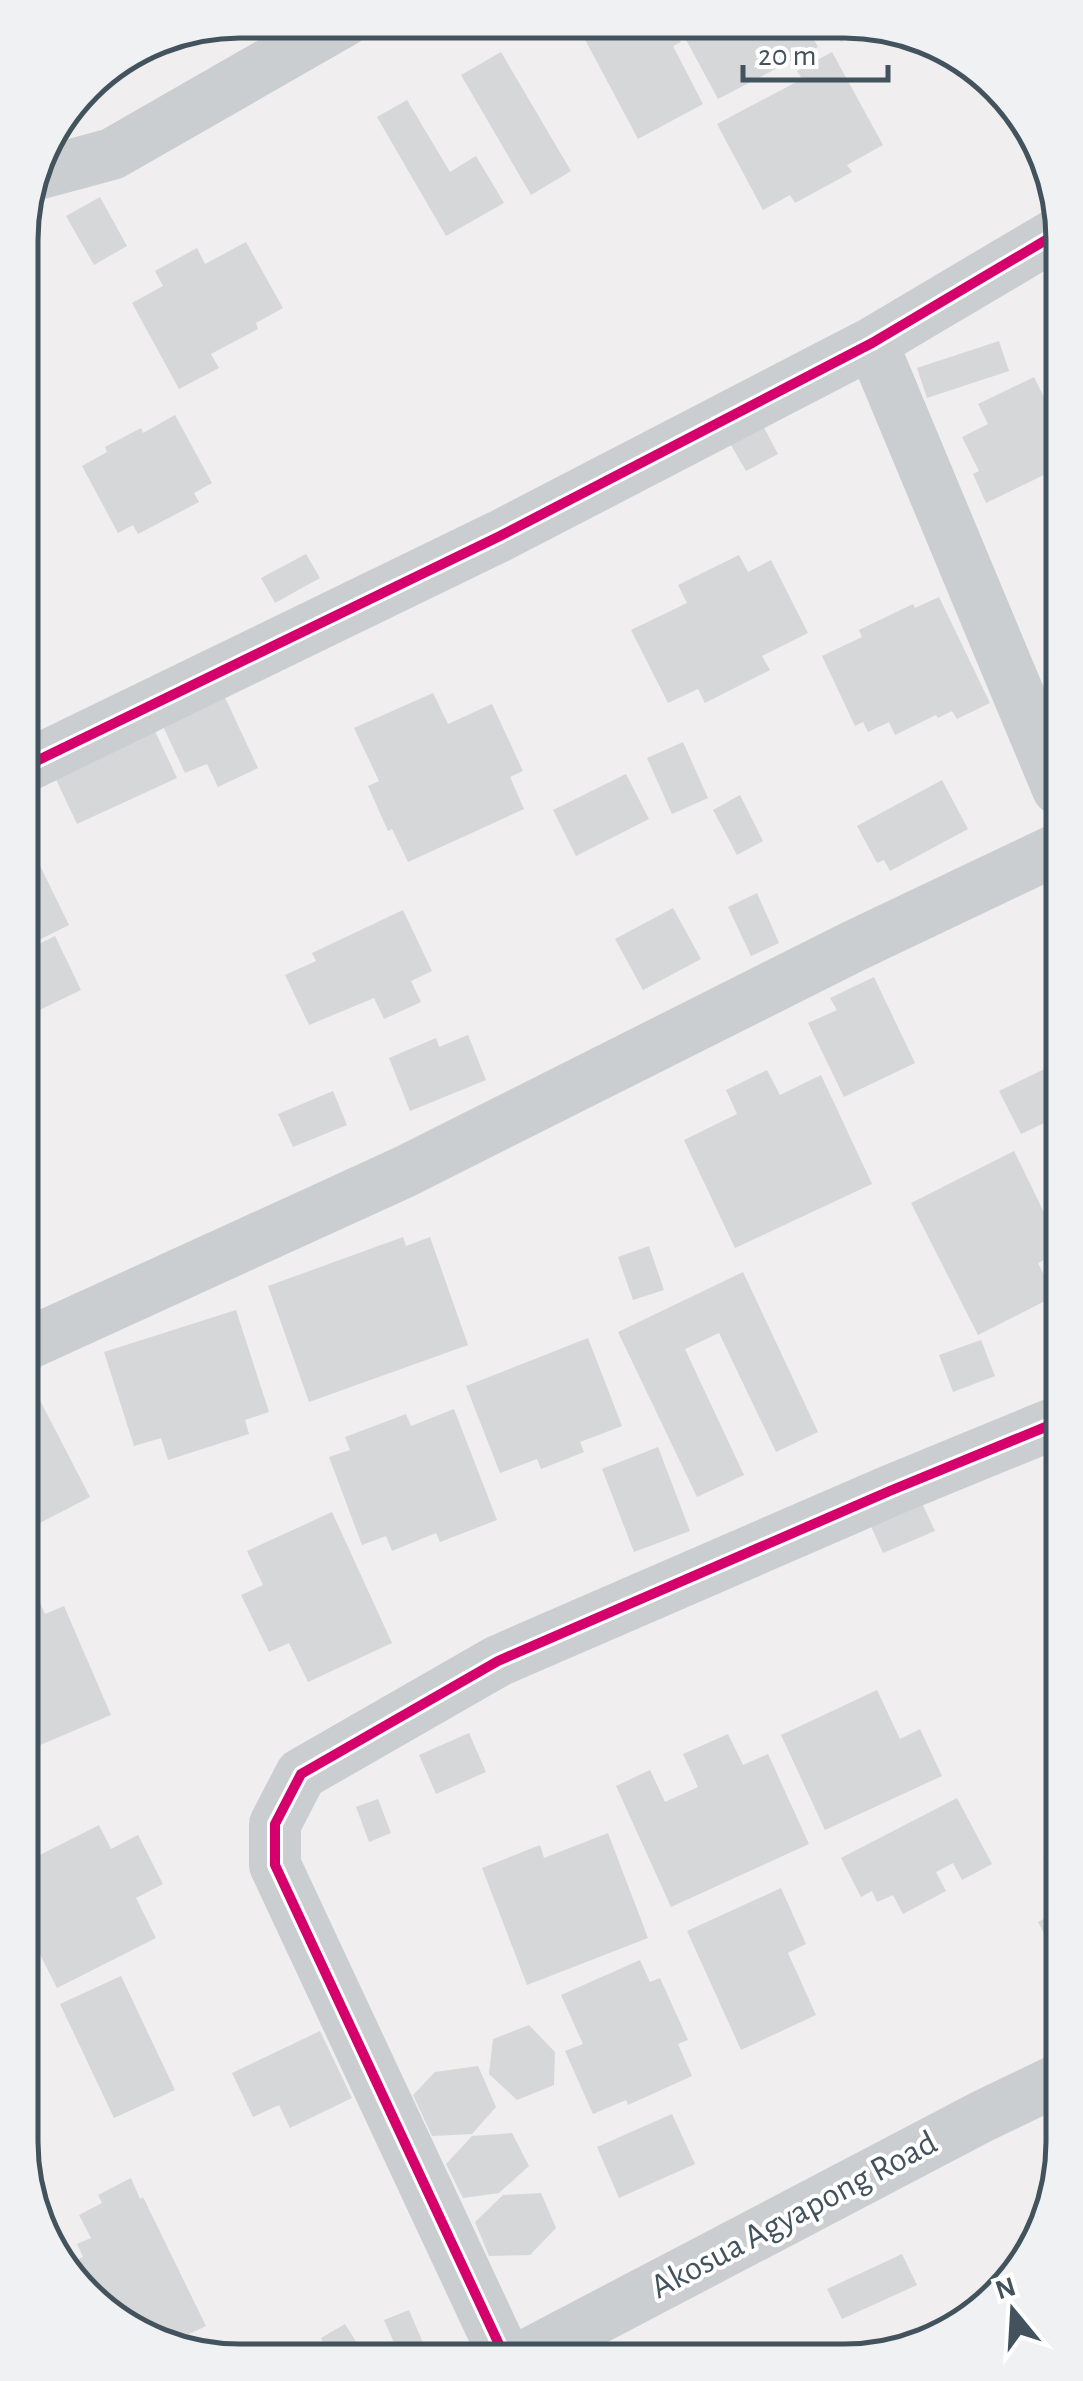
<svg xmlns="http://www.w3.org/2000/svg" width="1083" height="2381" font-family="'Alegreya Sans',sans-serif">
  <style>
    .building { fill: #d6d7d9 }
    .lines { fill: none; stroke-linecap: round; stroke-linejoin: round }
    .minor { stroke: #caced0; stroke-width: 52 }
    .cycleway-casing { stroke: #fff; stroke-width: 16 }
    .cycleway { stroke: #d6006c; stroke-width: 10 }
    .labels { text-anchor: middle; dominant-baseline: central; stroke-width: 8; stroke-linejoin: round; paint-order: stroke }
    .street-label { font-size: 35px; fill: #43535d; stroke: #fff }
    .rim { fill: none; stroke: #43535d; stroke-width: 5 }
  </style>
  <rect width="100%" height="100%" fill="#f0eeee"/>
  <path class="building" d="M598 22 670 23 681 42 673 46 703 104 638 139 581 32Z
    M677 23 805 24 818 47 718 99Z
    M831 24H876L841 42Z
    M501 52 571 171 531 195 461 75Z
    M832 52 883 145 847 165 852 172 795 203 790 195 763 210 717 124 802 79 797 71Z
    M407 100 450 172 476 156 504 203 446 236 377 117Z
    M100 197 127 246 94 265 66 216Z
    M246 242 283 308 256 323 258 329 211 354 219 368 179 389 132 303 163 286 155 271 197 248 205 264Z
    M999 341 1009 371 927 398 917 368Z
    M1034 377 1044 397 1056 391V469L986 503 973 474 979 471 962 437 988 424 978 404Z
    M175 415 212 483 194 493 199 502 138 534 133 525 118 533 82 466 107 452 105 447 141 428 143 433Z
    M761 422 778 454 746 471 728 440Z
    M306 554 320 578 275 603 261 578Z
    M739 555 748 572 771 560 808 633 762 656 770 670 705 703 698 689 668 703 631 630 687 603 678 585Z
    M939 597 990 703 957 719 952 711 938 718 936 715 895 735 889 722 868 732 863 722 855 726 822 656 862 637 859 630 913 604 915 608Z
    M221 689 258 768 218 787 207 764 185 773 159 718Z
    M433 693 448 724 492 704 523 771 510 777 524 809 408 862 392 829 388 831 368 786 379 781 354 728Z
    M153 727 177 778 77 824 53 773Z
    M683 742 708 798 672 814 647 758Z
    M626 774 649 819 576 856 553 810Z
    M942 780 968 829 890 871 884 860 877 863 857 826Z
    M740 795 763 841 737 855 713 810Z
    M23 831 69 925 23 948Z
    M757 893 779 943 751 956 728 907Z
    M673 908 701 959 643 990 615 939Z
    M403 910 432 971 411 981 421 1002 384 1019 374 998 309 1025 285 975 316 961 312 953Z
    M55 936 81 990 23 1018V952Z
    M874 977 915 1063 844 1097 808 1023 837 1010 830 998Z
    M468 1035 486 1080 410 1111 389 1058 436 1038 439 1047Z
    M1059 1062V1116L1021 1134 999 1091Z
    M767 1070 780 1095 821 1075 872 1184 735 1248 684 1140 737 1114 726 1090Z
    M333 1091 347 1125 293 1147 278 1114Z
    M1014 1151 1059 1243V1253L1038 1263 1055 1296 978 1335 911 1203Z
    M1059 1183V1212L1049 1187Z
    M24 1201 35 1228 24 1233Z
    M403 1237 406 1246 430 1237 468 1345 309 1402 268 1286Z
    M649 1246 664 1290 633 1300 618 1257Z
    M743 1272 818 1432 776 1452 719 1333 685 1349 744 1475 697 1497 618 1332Z
    M236 1310 269 1412 245 1420 249 1434 168 1460 161 1438 134 1446 104 1352Z
    M588 1338 622 1426 580 1442 584 1452 541 1469 537 1459 500 1473 466 1386Z
    M981 1340 995 1376 953 1392 939 1355Z
    M32 1385 90 1497 34 1526 40 1538 25 1546V1388Z
    M454 1409 497 1520 440 1542 436 1533 392 1551 386 1536 362 1545 329 1457 350 1450 345 1437 406 1414 411 1426Z
    M658 1447 690 1531 634 1552 602 1469Z
    M920 1499 935 1531 883 1553 869 1522Z
    M332 1512 392 1643 308 1682 289 1643 269 1652 241 1595 263 1585 247 1551Z
    M30 1581 45 1614 64 1606 111 1715 33 1748 26 1732 25 1583Z
    M877 1690 900 1739 920 1729 942 1776 825 1830 781 1735Z
    M469 1733 486 1772 436 1794 419 1755Z
    M728 1734 743 1765 768 1754 809 1844 671 1907 616 1786 650 1770 665 1802 698 1787 683 1754Z
    M957 1798 992 1864 962 1880 953 1863 936 1872 946 1891 903 1914 893 1895 877 1902 872 1891 861 1897 841 1858Z
    M378 1799 391 1833 369 1842 356 1807Z
    M99 1825 111 1849 138 1835 163 1884 136 1898 156 1938 57 1988 27 1929 26 1862Z
    M608 1833 648 1938 527 1985 482 1868 540 1845 544 1858Z
    M1061 1847V1869L1062 1892 1043 1857Z
    M781 1888 806 1944 788 1953 816 2015 741 2050 687 1931Z
    M1062 1909V1967L1038 1922Z
    M640 1960 650 1982 660 1978 688 2040 678 2044 692 2076 628 2105 626 2100 593 2114 565 2051 583 2044 561 1995Z
    M121 1976 175 2090 114 2118 60 2004Z
    M529 2025 555 2052 554 2085 517 2100 489 2074 493 2039Z
    M320 2031 352 2098 290 2128 279 2105 253 2117 232 2073Z
    M478 2066 496 2107 472 2134 432 2136 413 2095 435 2072Z
    M672 2114 695 2164 619 2198 597 2147Z
    M512 2133 529 2166 499 2193 463 2198 446 2164 472 2136Z
    M131 2178 140 2199 143 2197 206 2326 170 2343 94 2306 68 2264 83 2257 77 2244 91 2238 79 2215 102 2203 98 2195Z
    M541 2193 556 2228 530 2255 489 2256 475 2222 503 2195Z
    M902 2254 917 2285 842 2319 827 2289Z
    M1023 2261 1017 2276 1012 2279 1007 2268Z
    M409 2310 423 2343 399 2354 384 2320Z
    M345 2324 365 2356H302L323 2343 321 2338Z"/>
  <g class="lines">
    <path class="minor" d="M34 175 112 154 344 21
      M872 343 1058 789
      M22 768 500 536 872 343 1056 234
      M25 1345 404 1172 854 946 1058 849
      M504 2355 275 1865V1824L301 1774 498 1661 892 1490 1060 1421
      M527 2355 981 2117 1062 2078"/>
    <defs>
      <path id="cycleway" d="M22 768 500 536 872 343 1056 234
        M504 2355 275 1865V1824L301 1774 498 1661 892 1490 1060 1421"/>
    </defs>
    <use href="#cycleway" class="cycleway-casing"/>
    <use href="#cycleway" class="cycleway"/>
  </g>
  <g class="labels">
    <g class="street-label">
      <text transform="translate(794 2215) rotate(-28)">Akosua Agyapong Road</text>
    </g>
  </g>
  <path d="M0 0H1083V2381H0ZM240 38H844A202 202 0 0 1 1046 240V2142A202 202 0 0 1 844 2344H240A202 202 0 0 1 38 2142V240A202 202 0 0 1 240 38Z" fill="#f0f1f2" fill-rule="evenodd"/>
  <path class="rim" d="M240 38H844A202 202 0 0 1 1046 240V2142A202 202 0 0 1 844 2344H240A202 202 0 0 1 38 2142V240A202 202 0 0 1 240 38Z"/>
  <g transform="translate(1013 2311) rotate(342)" stroke="#ffffff" stroke-width="8" paint-order="stroke">
  <path d="M0-8L18 38L0 25L-18 38Z" fill="#43535d"/>
  <text y="-15" font-size="28" font-weight="bold" text-anchor="middle" fill="#43535d">N</text>
  </g>
  <path d="M743 65v15h145v-15" fill="none" stroke="#43535d" stroke-width="5"/>
  <text x="758" y="65" font-size="30" fill="#43535d" stroke="#ffffff" stroke-width="8" paint-order="stroke">20 m</text>
</svg>
